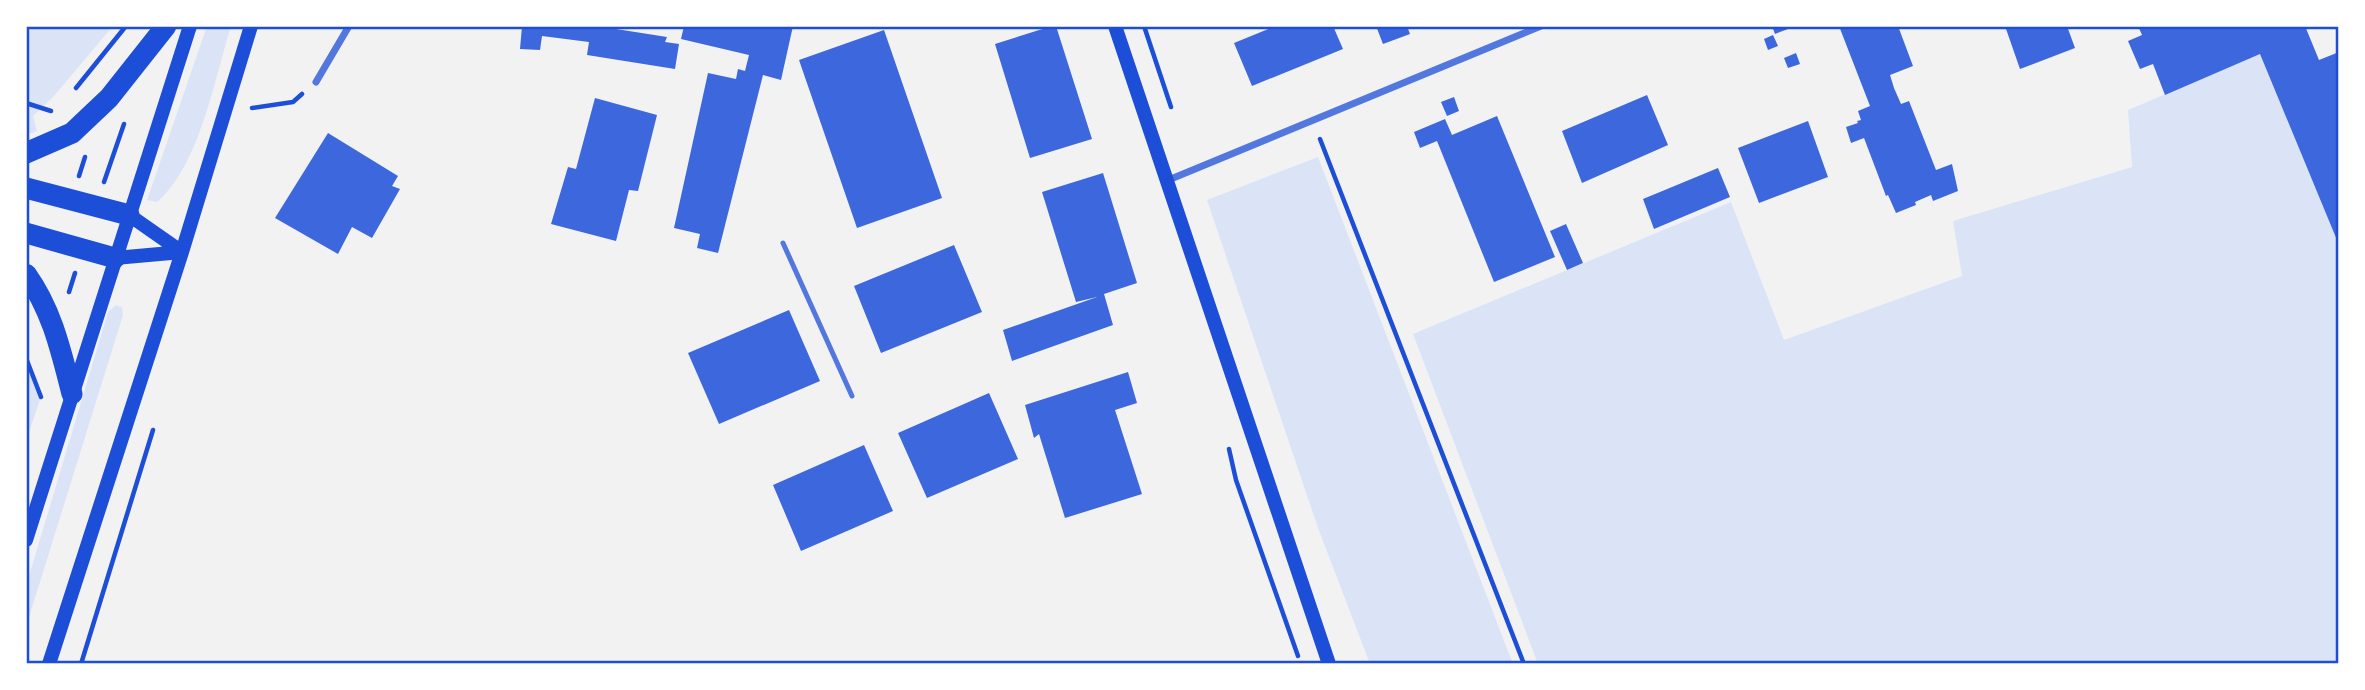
<svg xmlns="http://www.w3.org/2000/svg" width="2365" height="690" font-family="'PT Sans Narrow',sans-serif">
  <style>
    .green { fill: #dbe4f7 }
    .building { fill: #3d67dc }
    .lines { fill: none; stroke-linecap: round; stroke-linejoin: round }
    .path { stroke: #1d4ed8; stroke-width: 4.5 }
    .service { stroke: #5277de; stroke-width: 5 }
    .minor { stroke: #5277de; stroke-width: 7 }
    .secondary { stroke: #1d4ed8; stroke-width: 14 }
    .motorway { stroke: #1d4ed8; stroke-width: 21 }
    .neatline { fill: none; stroke: #1d4ed8; stroke-width: 2.5 }
  </style>
  <rect width="100%" height="100%" fill="#f2f2f2"/>
  <path class="green" d="M36 26H113L54 96 33 116 37 131 26 135V33Z
    M207 26H231C215 78 199 167 157 202L147 200Z
    M2260 54 2339 245V664H1538L1413 334 1731 202 1784 340 1962 276 1953 221 2132 167 2128 110Z
    M1318 157 1513 664H1370L1318 528 1207 200Z
    M116 305 122 307 123 315 26 627V586L108 312Z
    M26 358 41 397 26 441Z"/>
  <path class="building" d="M522 26H597L667 37 665 42 679 44 675 69 587 55 589 42 542 36 540 50 520 49Z
    M684 26H793L781 80 763 75 718 253 697 248 700 234 674 228 708 73 736 79 738 69 745 71 749 55 681 39Z
    M1052 26H1056L1092 139 1030 158 995 44Z
    M1276 26H1333L1343 49 1252 86 1234 43Z
    M1376 26H1407L1410 34 1383 44Z
    M1772 26H1787L1788 29 1775 34Z
    M1839 26H1898L1913 66 1890 75 1894 88 1901 104 1909 101 1936 170 1952 164 1958 191 1933 201 1931 195 1915 202 1916 205 1896 213 1888 195 1886 196 1864 138 1851 143 1846 127 1858 123 1857 121 1861 120 1858 111 1870 106Z
    M2005 26H2067L2075 48 2020 69Z
    M2138 26H2305L2319 60 2339 52V245L2260 54 2165 95 2153 64 2140 69 2128 41 2142 35Z
    M884 30 942 198 857 228 799 60Z
    M1773 35 1778 46 1768 50 1764 39Z
    M1796 53 1800 64 1788 68 1784 58Z
    M1647 95 1668 145 1582 183 1562 131Z
    M1454 97 1459 111 1447 116 1441 102Z
    M595 98 657 115 638 191 629 190 616 241 551 224 568 167 576 169Z
    M1497 116 1555 257 1494 282 1437 141 1420 148 1414 132 1445 119 1452 135Z
    M1808 121 1828 177 1759 203 1738 148Z
    M328 133 398 176 392 186 400 189 372 238 352 227 338 254 275 218Z
    M1718 168 1730 197 1654 229 1643 199Z
    M1103 173 1137 283 1104 294 1113 325 1012 361 1003 330 1097 297 1076 302 1042 192Z
    M1566 224 1583 263 1567 270 1550 231Z
    M954 245 982 312 881 353 854 286Z
    M789 310 820 381 719 424 688 353Z
    M1128 372 1137 403 1115 410 1142 494 1065 518 1039 434 1034 438 1025 405Z
    M989 393 1018 459 927 498 898 433Z
    M864 445 893 511 801 551 773 485Z"/>
  <g class="lines">
    <path class="path" d="M1144 26 1171 107
      M76 88 126 26
      M26 103 51 111
      M252 108 293 102 302 94
      M1320 139 1524 664
      M79 176 85 157
      M104 182 124 124
      M69 292 75 273
      M26 358 41 397
      M1229 449 1236 480 1298 656
      M81 664 153 430"/>
    <path class="service" d="M783 243 852 396"/>
    <path class="minor" d="M316 82 349 26
      M1166 181 1541 26"/>
    <path class="secondary" d="M1115 26 1329 664
      M129 215 182 252
      M115 258 182 252
      M26 540 190 26
      M49 664 182 252 251 26"/>
    <path class="motorway" d="M26 153 72 133 109 98 166 26
      M26 188 129 215
      M26 233 115 258
      M26 274C52 310 61 351 72 394"/>
  </g>
  <rect width="2365" height="690" fill="none" stroke="#ffffff" stroke-width="56"/>
  <rect x="28" y="28" width="2309" height="634" class="neatline"/>
</svg>
